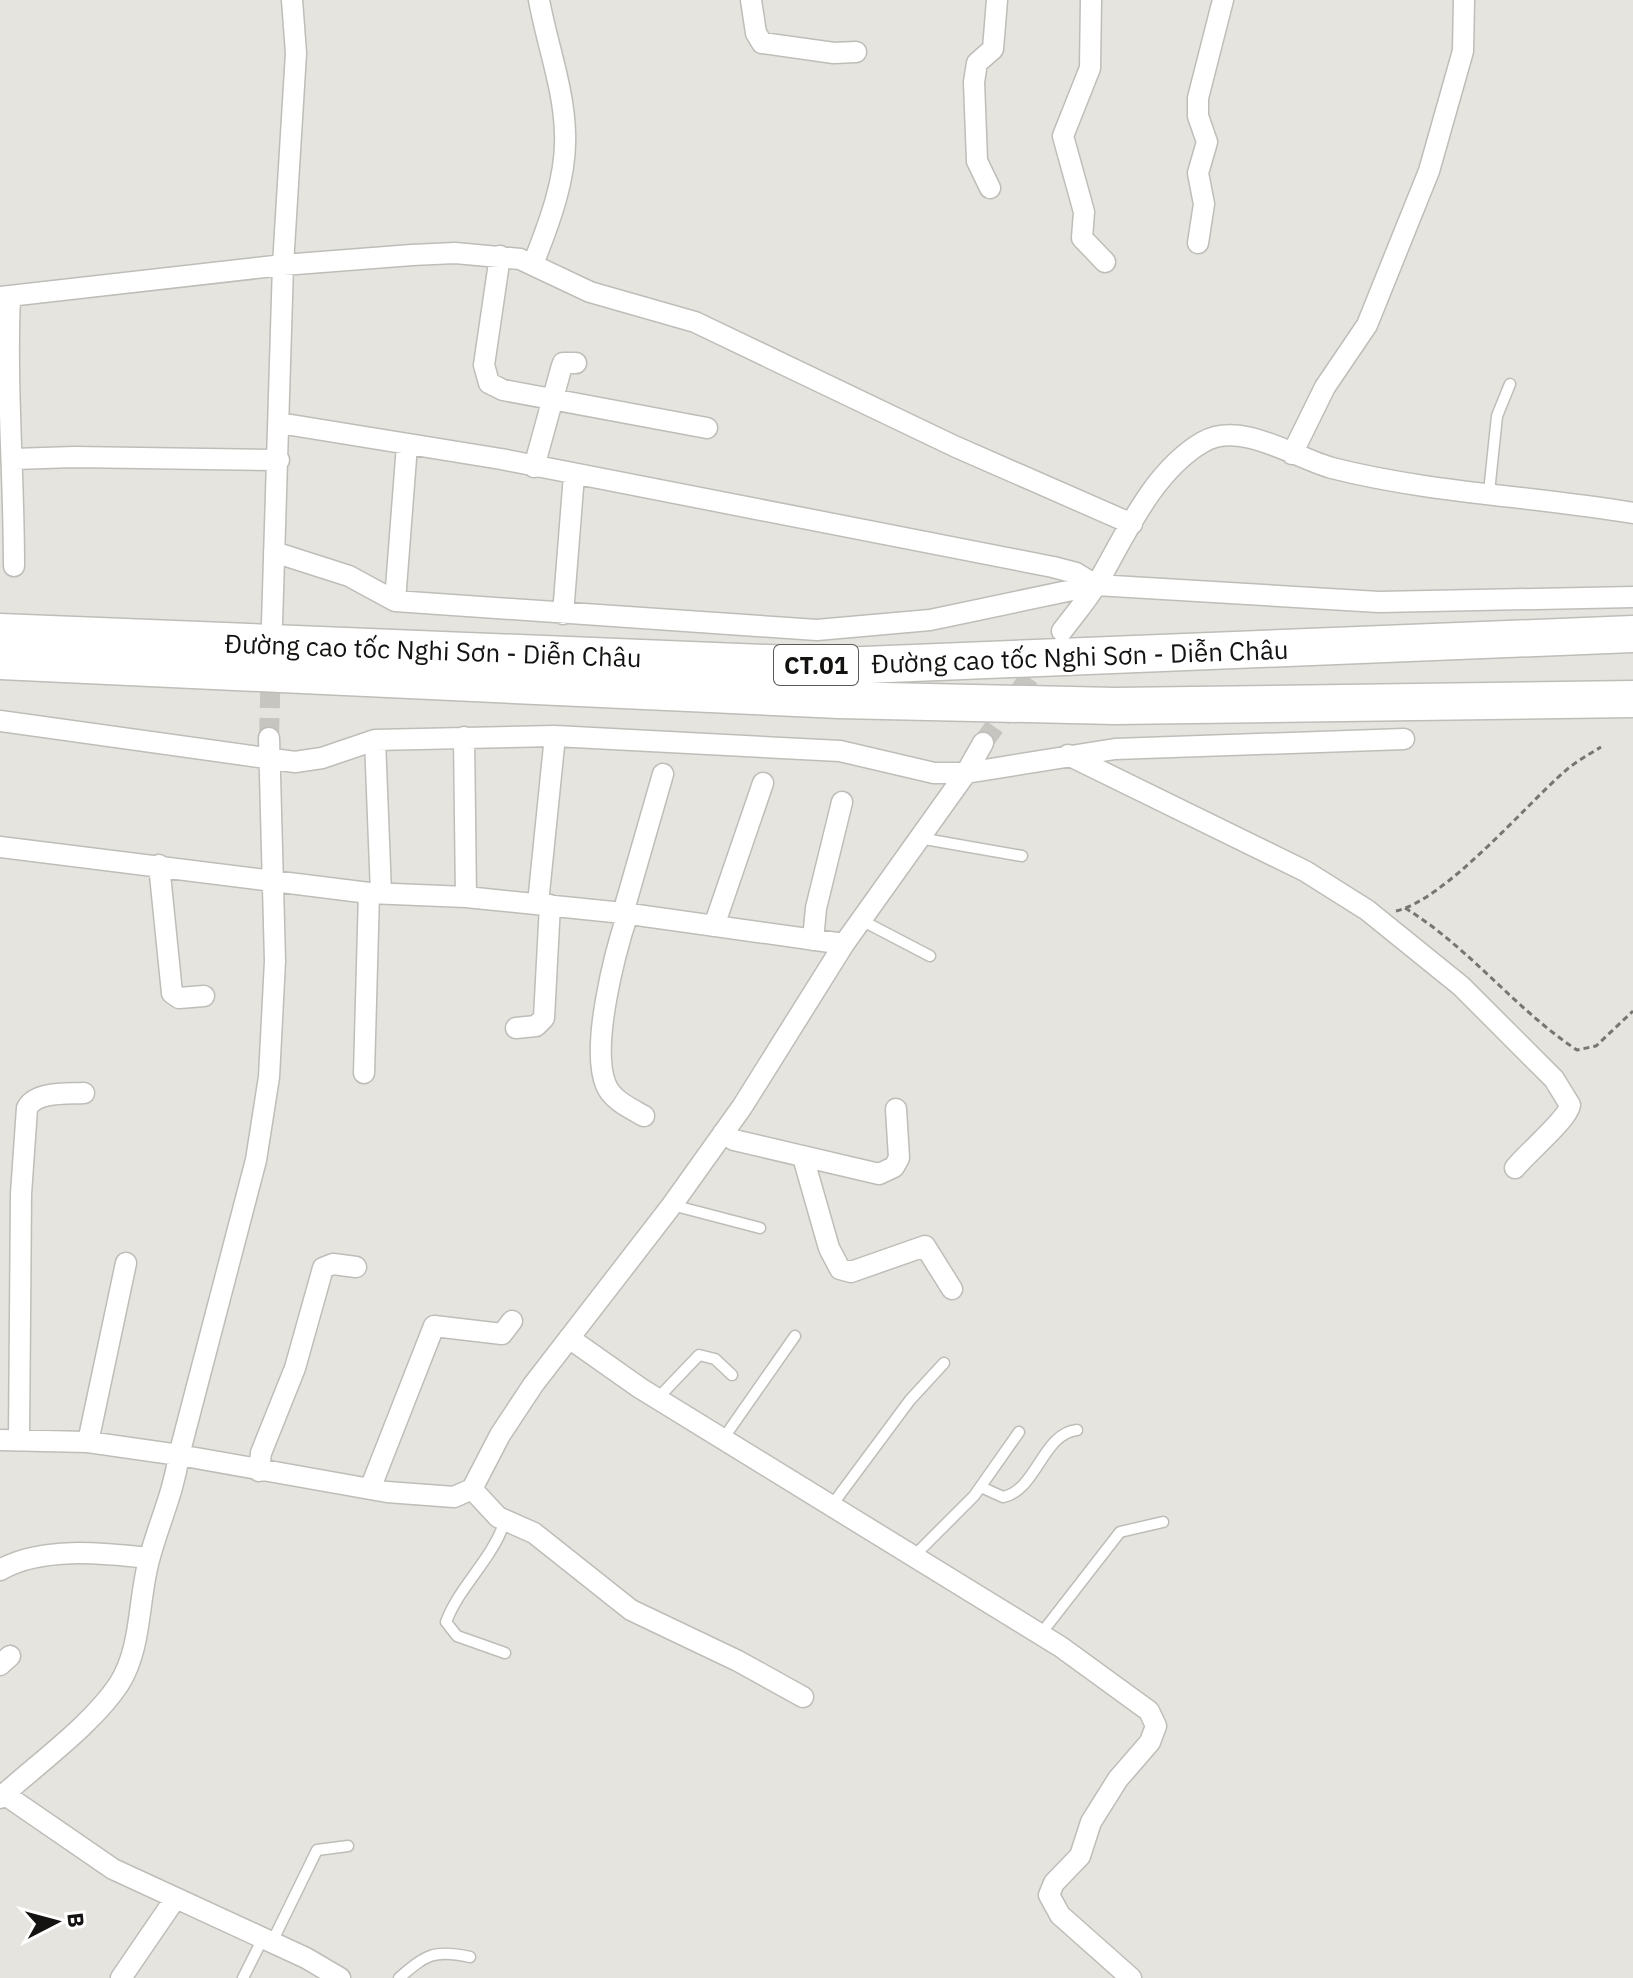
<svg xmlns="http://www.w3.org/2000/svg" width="1633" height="1978" font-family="'IBM Plex Sans',sans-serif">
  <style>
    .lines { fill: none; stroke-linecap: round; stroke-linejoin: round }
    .minor-tunnel { stroke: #c6c5c0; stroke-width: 20; stroke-dasharray: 20 10; stroke-linecap: butt }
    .service-casing { stroke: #bfbdb8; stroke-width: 13 }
    .minor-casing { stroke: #bfbdb8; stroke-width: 23 }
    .motorway-casing { stroke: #bfbdb8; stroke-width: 39 }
    .path { stroke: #777673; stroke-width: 3; stroke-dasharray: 6 4; stroke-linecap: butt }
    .service { stroke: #fff; stroke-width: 10 }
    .minor { stroke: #fff; stroke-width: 20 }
    .motorway { stroke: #fff; stroke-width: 36 }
    .labels { text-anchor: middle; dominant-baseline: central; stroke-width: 6; stroke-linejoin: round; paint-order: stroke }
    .shield { fill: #fff; stroke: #5a5a58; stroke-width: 2 }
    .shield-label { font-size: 24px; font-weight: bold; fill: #141311 }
    .street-label { font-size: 26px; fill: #141311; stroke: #fff }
  </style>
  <rect width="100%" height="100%" fill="#e6e4df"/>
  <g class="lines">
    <path class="minor-tunnel" d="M269 738 271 664
      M983 743 1045 655"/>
    <defs>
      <path id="service" d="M1489 492 1497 416 1510 384
        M919 838 1022 856
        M861 920 930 956
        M672 1205 760 1228
        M658 1398 699 1355 715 1359 732 1375
        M723 1439 795 1336
        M981 1487 1003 1497C1036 1491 1043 1433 1077 1430
        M832 1505 910 1400 944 1363
        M912 1558 974 1496 1019 1432
        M1040 1635 1120 1532 1163 1522
        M505 1653 457 1636 446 1622C460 1585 492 1560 505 1521
        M272 1942 317 1850 348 1846
        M243 1978 263 1938
        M399 1978C426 1955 433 1949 470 1957"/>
      <path id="minor" d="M751 0 756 33 762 43 834 53 856 52
        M1091 0 1090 68 1063 136 1084 212 1082 238 1105 262
        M990 188 977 161 974 82 977 63 993 49 997 0
        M1198 243 1204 204 1198 173 1207 142 1198 116V98L1223 0
        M500 256 484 365 489 383 503 390 707 428
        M533 264C549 224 567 177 565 133 564 89 547 44 539 0
        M10 296C6 386 14 476 14 566
        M0 297 283 265 412 255 455 253 520 259 590 292 695 322 954 446 1132 524
        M279 423 501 459 1053 567 1076 573 1096 585
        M1292 454 1325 387 1367 325 1429 171 1463 51 1464 0
        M14 459 74 457 279 460
        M534 467 561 369 563 363H576
        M274 552 349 576 395 601 817 630 930 620 1096 585 1379 602 1633 597
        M395 601 407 445
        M563 614 574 475
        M272 624 283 265 296 53 292 0
        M1062 631C1074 615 1088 599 1098 582 1126 534 1153 471 1203 442 1241 420 1295 458 1332 468 1430 493 1533 496 1633 513
        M0 721 295 762 322 758 375 740 555 736 840 751 934 773H966L1115 749 1404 739
        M464 737 466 897
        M375 740 381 893
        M1068 755 1305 871 1367 910 1461 986 1554 1079 1570 1105C1568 1119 1527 1153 1515 1168
        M0 847 369 893 466 897 623 913 844 944
        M159 865 172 993 179 998 204 996
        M538 903 555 736
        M623 913 663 774
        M628 913C615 952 590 1047 606 1085 612 1100 630 1108 644 1116
        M714 926 763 783
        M813 940 816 908 842 802
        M516 1028 536 1026 544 1018 550 905
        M364 1073 369 893
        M723 1133 734 1140 879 1174 894 1167 899 1158 896 1109
        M803 1157 829 1248 840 1269 851 1272 925 1246 952 1289
        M569 1338 640 1388 1061 1647 1149 1711 1156 1726 1150 1742 1118 1779 1091 1822 1080 1856 1054 1883 1049 1895 1060 1915 1131 1978
        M19 1438 21 1194 27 1108C36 1091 67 1094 84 1093
        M0 1440 88 1442 179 1455 256 1160 269 1077 275 961 269 738
        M88 1442 126 1263
        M259 1471 261 1453 295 1368 323 1268 333 1264 356 1267
        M370 1489 434 1326 502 1334 512 1321
        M472 1489 498 1517 534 1533 631 1610 738 1661 803 1697
        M0 1570C41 1546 103 1553 149 1558
        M0 1665 10 1656
        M4 1794 113 1869 306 1958 340 1978
        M0 1798C37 1764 92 1725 119 1684 142 1648 138 1600 149 1560 159 1522 173 1495 179 1455L387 1492 454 1497 472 1489 500 1435 533 1385 672 1205 742 1107 844 944 966 773 983 743
        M121 1978 175 1899"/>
      <path id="motorway" d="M0 632 839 666 1633 634
        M0 661 839 700 1115 706 1633 699"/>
    </defs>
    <use href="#service" class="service-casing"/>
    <use href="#minor" class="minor-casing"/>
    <use href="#motorway" class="motorway-casing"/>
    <path class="path" d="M1405 908C1469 947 1516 1010 1577 1050L1596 1046 1633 1011
      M1396 911C1446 899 1524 807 1564 772 1575 762 1588 755 1601 747"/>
    <use href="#service" class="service"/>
    <use href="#minor" class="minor"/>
    <use href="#motorway" class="motorway"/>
  </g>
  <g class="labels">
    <rect class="shield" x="774" y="645" width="84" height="40" rx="6"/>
    <g class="shield-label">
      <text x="816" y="665">CT.01</text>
    </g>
    <g class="street-label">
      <text transform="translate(433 650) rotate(2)">Đường cao tốc Nghi Sơn - Diễn Châu</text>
      <text transform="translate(1080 656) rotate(-2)">Đường cao tốc Nghi Sơn - Diễn Châu</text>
    </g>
  </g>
  <g transform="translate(56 1922) rotate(84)" stroke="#ffffff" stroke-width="6" paint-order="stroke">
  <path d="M0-6L14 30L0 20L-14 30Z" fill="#141311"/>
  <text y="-12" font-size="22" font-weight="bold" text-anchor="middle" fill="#141311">B</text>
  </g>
</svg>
